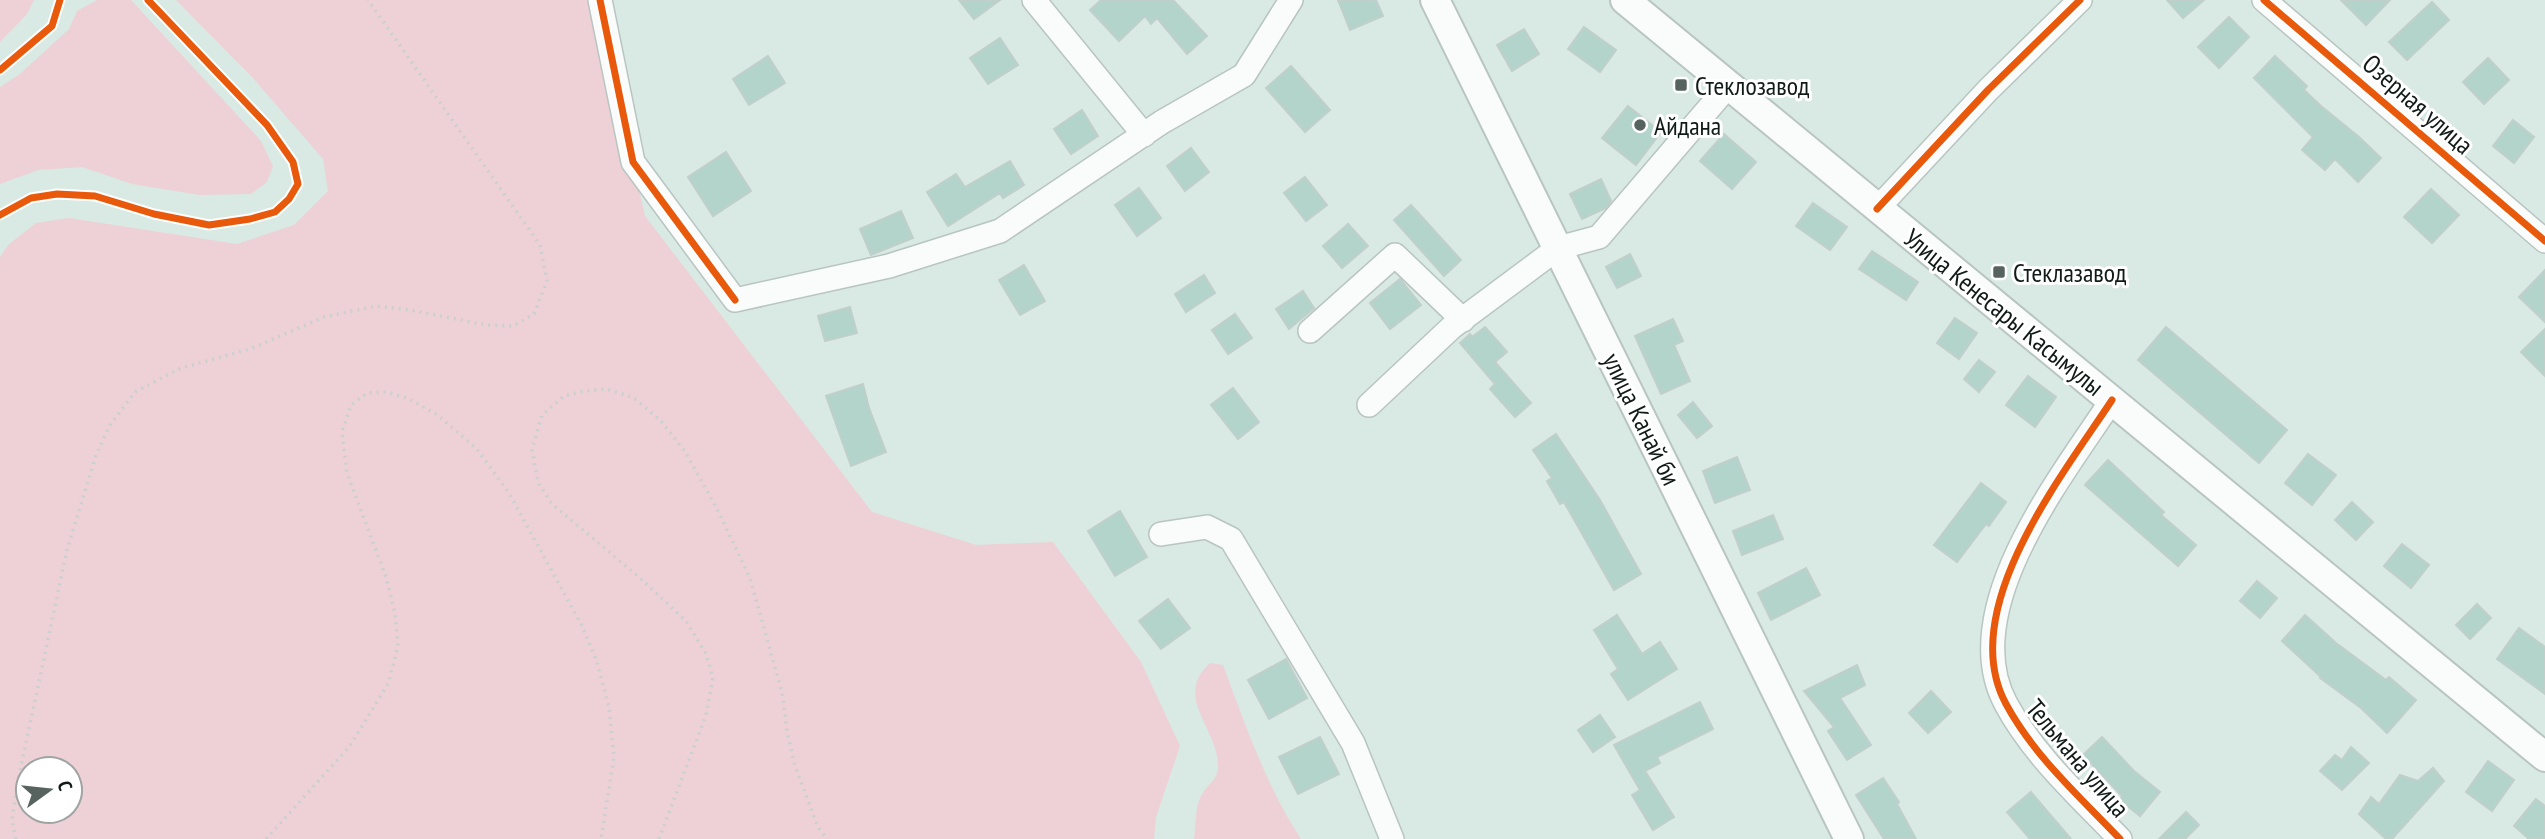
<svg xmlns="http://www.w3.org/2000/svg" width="2545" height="839" font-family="'PT Sans Narrow',sans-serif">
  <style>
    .green { fill: #edd1d6; fill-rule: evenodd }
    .building { fill: #b3d4cb; stroke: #c1cfca; stroke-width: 2 }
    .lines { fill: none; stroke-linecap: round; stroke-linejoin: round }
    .minor-casing { stroke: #b8c5c1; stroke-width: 26 }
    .major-casing { stroke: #b8c5c1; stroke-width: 32 }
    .path { stroke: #cbd0cf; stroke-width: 3.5; stroke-dasharray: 2 5; stroke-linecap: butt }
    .minor { stroke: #f9fcfb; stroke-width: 23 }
    .major { stroke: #f9fcfb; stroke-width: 28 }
    .cycleway-casing { stroke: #fff; stroke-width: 11 }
    .cycleway { stroke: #e8590c; stroke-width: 7 }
    .poi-dot { fill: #56635f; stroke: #fff; stroke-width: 2.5 }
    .labels { text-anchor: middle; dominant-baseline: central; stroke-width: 6; stroke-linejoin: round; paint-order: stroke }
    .poi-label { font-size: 26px; fill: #101b18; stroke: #fff; text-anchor: start }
    .street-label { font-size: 26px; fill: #101b18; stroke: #fff }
  </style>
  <rect width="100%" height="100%" fill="#d9e9e4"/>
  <path class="green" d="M0 0H34L27 14 0 42Z
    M97 0H131L261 141 273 166 267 182 251 194 200 195 132 184 82 167 38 170 0 184V87L20 74 69 29 77 11Z
    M176 0H595L645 216 872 512 976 545 1053 542 1141 662 1180 746 1156 817 1154 839H0V257L8 245 36 223 69 218 237 244 294 225 328 191 323 159 252 77ZM28 769H70V811H28Z
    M1210 663 1223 665C1245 724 1266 786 1301 839H1194C1196 826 1195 807 1201 796 1208 783 1220 779 1218 763 1215 725 1174 696 1210 663Z"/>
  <path class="building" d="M959 0H1000L974 19Z
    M1101 0H1173L1207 36 1187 54 1157 18 1151 24 1145 16 1119 41 1090 10Z
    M1338 0H1376L1383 16 1350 30Z
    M2167 0H2204L2183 18Z
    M2341 0H2390L2366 25Z
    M2432 2 2449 20 2407 60 2389 42Z
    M2229 17 2249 37 2219 68 2198 47Z
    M1584 27 1616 50 1600 72 1568 49Z
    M1524 29 1539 54 1512 71 1497 45Z
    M1000 38 1018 65 988 84 970 58Z
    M768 56 785 83 749 105 733 79Z
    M2275 56 2307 86 2304 90 2321 106 2359 137 2381 158 2358 182 2335 159 2325 170 2302 150 2313 137 2254 78Z
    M2488 58 2509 80 2484 104 2463 82Z
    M1291 66 1330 110 1305 132 1266 88Z
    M1628 106 1661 132 1636 165 1602 138Z
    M1082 110 1098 136 1071 154 1054 129Z
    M2513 120 2534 137 2514 163 2493 146Z
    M1724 134 1756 162 1732 189 1700 161Z
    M1191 148 1209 172 1185 191 1167 166Z
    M726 152 751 191 713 216 688 177Z
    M1010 161 1024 185 1003 198 1000 193 948 226 927 192 956 174 965 187Z
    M1305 177 1327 205 1306 221 1284 193Z
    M1601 179 1611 201 1606 208 1582 219 1570 194Z
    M1139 188 1161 218 1137 236 1115 205Z
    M2431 189 2459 215 2432 243 2404 217Z
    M1813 203 1847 227 1830 250 1796 226Z
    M1411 205 1461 260 1444 276 1394 220Z
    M901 211 913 238 871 255 860 229Z
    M1348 224 1368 246 1342 268 1323 246Z
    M1872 251 1918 282 1906 300 1859 269Z
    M1630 254 1641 276 1617 288 1606 267Z
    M1024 265 1045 301 1020 315 999 280Z
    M2545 270V322L2519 297Z
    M1204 275 1215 293 1186 312 1175 294Z
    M1400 279 1421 305 1390 329 1370 303Z
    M1303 291 1314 308 1289 329 1276 309Z
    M850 307 857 333 825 341 818 316Z
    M1235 314 1252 338 1228 354 1212 330Z
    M1955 318 1977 333 1959 359 1937 343Z
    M1673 319 1683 341 1674 345 1690 381 1661 394 1635 336Z
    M1485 327 1507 352 1495 362 1531 403 1515 417 1490 389 1495 384 1460 343 1470 334 1472 337Z
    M2166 327 2287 430 2259 463 2138 360Z
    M2545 329V376L2521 352Z
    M1979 360 1995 372 1979 392 1964 379Z
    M2028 376 2056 397 2035 427 2006 405Z
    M863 384 869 408 886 452 851 466 826 396Z
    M1233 388 1259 422 1238 439 1211 405Z
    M1693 402 1712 426 1697 438 1678 415Z
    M1556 434 1600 500 1641 574 1614 590 1564 502 1560 504 1547 481 1552 478 1533 450Z
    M2308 454 2336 475 2312 505 2285 483Z
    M1737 457 1750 490 1715 503 1703 471Z
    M2108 460 2164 512 2161 515 2196 545 2178 566 2085 485Z
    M1981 483 2006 502 1989 526 1986 524 1957 562 1934 545Z
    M2352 502 2373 522 2356 540 2335 520Z
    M1120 511 1147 557 1115 576 1088 531Z
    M1773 515 1783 539 1742 555 1733 531Z
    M2402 544 2429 565 2411 588 2384 566Z
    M1806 568 1820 595 1771 620 1758 593Z
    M2257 581 2277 598 2260 618 2240 601Z
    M1168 599 1190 628 1161 649 1139 621Z
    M2477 604 2491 618 2470 639 2456 625Z
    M1617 615 1642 654 1660 642 1677 669 1628 700 1611 674 1618 669 1594 630Z
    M2305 615 2336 643 2386 680 2389 677 2416 700 2387 733 2361 708 2320 678 2321 677 2282 641Z
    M2519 628 2545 647V694L2497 659Z
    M1286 659 1307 698 1269 719 1248 680Z
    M1857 665 1865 685 1840 698 1871 745 1847 760 1828 731 1834 727 1804 691Z
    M1931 691 1951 712 1928 733 1909 713Z
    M1700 702 1713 729 1657 757 1660 763 1645 771 1674 817 1653 830 1632 795 1640 790 1614 745Z
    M1600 715 1615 737 1593 752 1578 730Z
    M1320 737 1339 774 1298 794 1279 757Z
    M2102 737 2134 771 2160 792 2140 816 2120 800 2122 796 2083 755Z
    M2351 747 2369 763 2342 790 2320 771 2335 755 2342 760Z
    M2488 761 2514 780 2492 811 2466 792Z
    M2433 768 2444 781 2392 839H2386L2359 814 2371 797 2379 804 2400 775 2418 781Z
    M1883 778 1899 802 1897 804 1916 839H1884L1856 795Z
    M2031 792 2071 839H2030L2007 812Z
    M2536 799 2545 806V839H2529L2514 826Z
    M2186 812 2199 825 2185 839H2159Z"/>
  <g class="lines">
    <defs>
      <path id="minor" d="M600 0 633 162 735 300 889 266 1000 231 1162 122 1244 75 1291 0
        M1034 0 1144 135
        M2264 0 2545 241
        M1877 209 1988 90 2080 0
        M1310 331 1395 255 1463 320
        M2112 400C2062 476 1955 610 2006 704 2034 756 2080 797 2120 839
        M1369 405 1452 327 1558 248 1599 237 1728 86
        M1161 534 1207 527 1231 539 1353 743 1392 839"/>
      <path id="major" d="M1435 0 1849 839
        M1625 0 2545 757"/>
    </defs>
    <use href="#minor" class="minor-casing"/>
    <use href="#major" class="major-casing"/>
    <path class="path" d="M16 839 12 821 17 785 67 550 96 455 110 425 135 392 181 368 250 349 324 317 376 306 410 310 486 325 513 326 534 314 547 281 540 245 368 0
      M266 839 349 747 388 684 398 646 395 613 386 577 347 473 342 432 351 405 367 393 387 392 409 399 436 414 476 448 509 493 581 624 596 659 609 707 614 757 601 839
      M659 839 706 715 713 678 706 654 686 621 640 578 552 504 538 482 532 449 542 415 564 396 583 391 607 389 634 398 660 420 684 450 716 507 750 578 783 696 787 732 795 766 818 827 827 839"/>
    <use href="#minor" class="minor"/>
    <use href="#major" class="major"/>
    <defs>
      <path id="cycleway" d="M600 0 633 162 735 300
        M2264 0 2545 241
        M0 70 52 26 60 0
        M1877 209 1988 90 2080 0
        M0 215 31 198 57 194 95 196 154 214 209 225 250 219 275 212 289 199 298 184 293 162 267 125 148 0
        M2112 400C2062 476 1955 610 2006 704 2034 756 2080 797 2120 839"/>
    </defs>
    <use href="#cycleway" class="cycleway-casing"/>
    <use href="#cycleway" class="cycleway"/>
  </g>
  <g class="poi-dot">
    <rect x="1674" y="78" width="14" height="14" rx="3.5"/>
    <circle cx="1640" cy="125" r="7"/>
    <rect x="1992" y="265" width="14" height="14" rx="3.5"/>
  </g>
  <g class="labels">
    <g class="poi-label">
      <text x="1695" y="85">Стеклозавод</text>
      <text x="1654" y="125">Айдана</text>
      <text x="2013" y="272">Стеклазавод</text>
    </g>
    <g class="street-label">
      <text transform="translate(2418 104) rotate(41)">Озерная улица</text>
      <text transform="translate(2004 312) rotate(39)">Улица Кенесары Касымулы</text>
      <text transform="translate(1642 419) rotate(64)">улица Канай би</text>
      <text transform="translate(2078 758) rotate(50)">Тельмана улица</text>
    </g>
  </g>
  <g transform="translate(49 790) rotate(75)"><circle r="33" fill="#ffffff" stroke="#9fa4a3" stroke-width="2"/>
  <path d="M0-5L12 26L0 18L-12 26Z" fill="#56635f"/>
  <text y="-10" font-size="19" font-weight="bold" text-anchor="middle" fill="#101b18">С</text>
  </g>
</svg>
